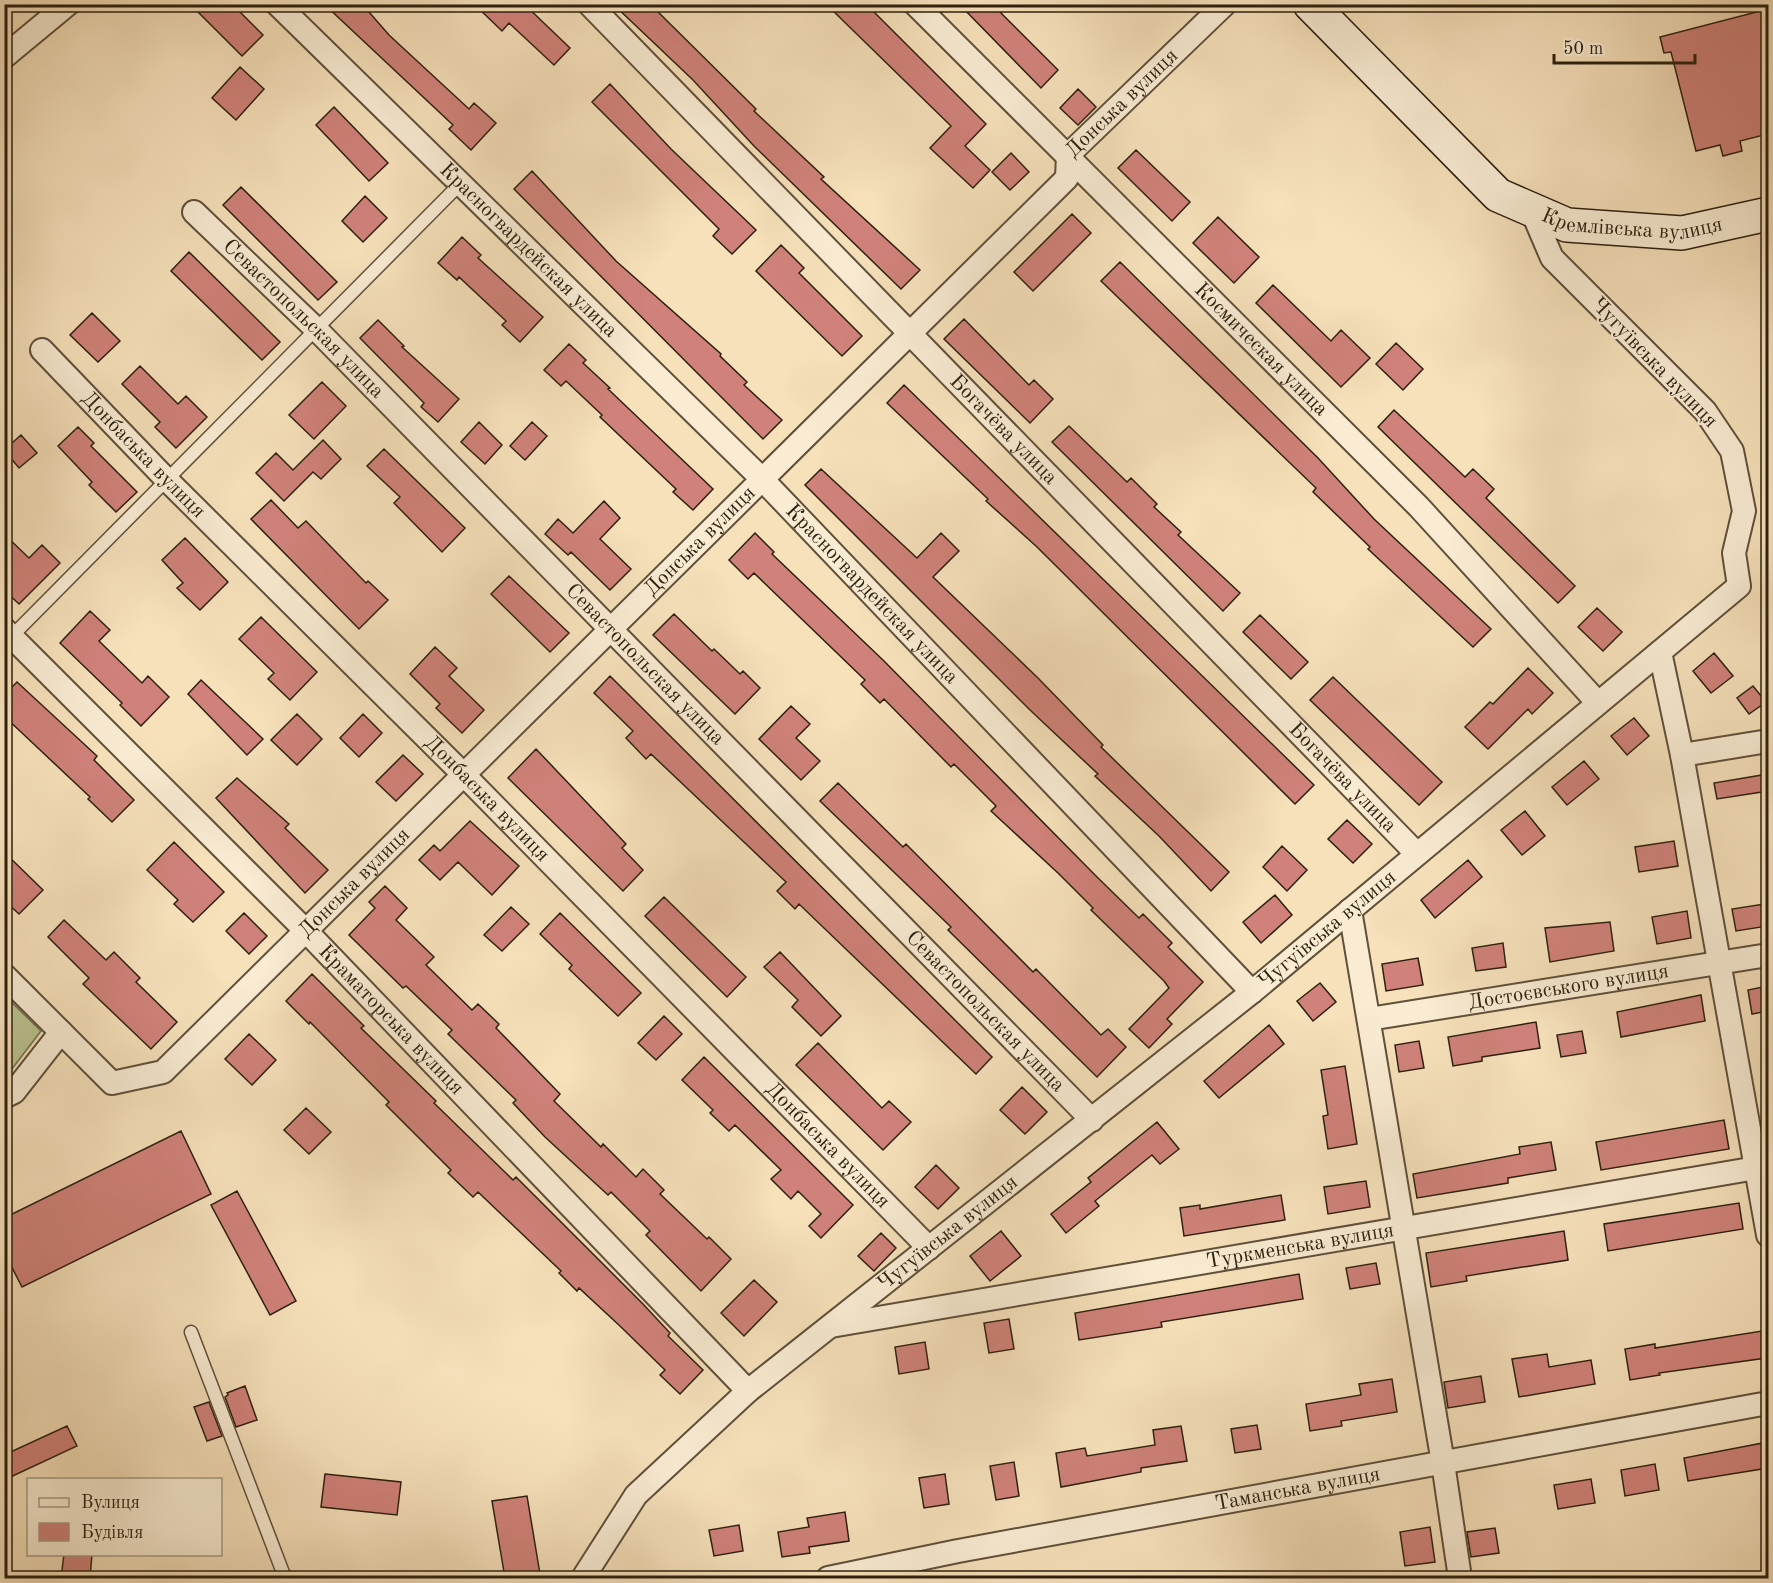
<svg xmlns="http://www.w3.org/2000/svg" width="1773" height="1583" font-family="'Old Standard TT',serif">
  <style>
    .green { fill: #bbc391; stroke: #747250; stroke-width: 1.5 }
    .building { fill: #d0827a; stroke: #2d200f; stroke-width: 1.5 }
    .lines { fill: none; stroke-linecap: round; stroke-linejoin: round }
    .lane-casing { stroke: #5f503a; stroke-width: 15 }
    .street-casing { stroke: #5f503a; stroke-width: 26 }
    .secondary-casing { stroke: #2d200f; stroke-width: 36 }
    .lane { stroke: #f9ecd3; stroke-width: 12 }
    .street { stroke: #f9ecd3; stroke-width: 22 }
    .secondary { stroke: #f9ecd3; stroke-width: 33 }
    .labels { text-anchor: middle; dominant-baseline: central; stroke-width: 4.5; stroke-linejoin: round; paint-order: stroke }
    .street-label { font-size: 21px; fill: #2d200f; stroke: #f9ecd3 }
  </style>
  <rect width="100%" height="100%" fill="#f6e1bb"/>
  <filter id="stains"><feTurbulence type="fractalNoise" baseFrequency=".00333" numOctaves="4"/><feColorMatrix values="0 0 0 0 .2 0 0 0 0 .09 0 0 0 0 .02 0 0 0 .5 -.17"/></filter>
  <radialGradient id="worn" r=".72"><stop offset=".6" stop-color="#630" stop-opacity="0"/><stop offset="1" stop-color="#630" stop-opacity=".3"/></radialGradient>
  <path class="green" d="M5 996 41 1031 5 1078Z"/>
  <path class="building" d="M190 4H232L263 35 242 56Z
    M324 4H362L389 35 469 109 474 103 496 123 471 150 449 129 453 125Z
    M474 4H524L570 48 554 65 509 23 502 31Z
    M613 4H650L756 109 754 111 824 177 821 179 920 270 901 289 754 146 693 80Z
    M826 4H866L986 124 965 146 990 170 973 188 930 148 951 126Z
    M959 4H992L1058 70 1041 88Z
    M1768 9V134L1740 141 1742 151 1723 156 1720 145 1696 151 1671 52 1664 53 1660 37Z
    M240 67 264 89 236 120 212 98Z
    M610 84 671 149 756 230 732 254 713 236 719 229 592 102Z
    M1078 89 1096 107 1078 125 1060 108Z
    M334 107 388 163 369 181 316 125Z
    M1136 150 1190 202 1172 221 1118 168Z
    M1011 153 1029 172 1010 190 992 172Z
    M532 171 616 261 721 354 720 356 747 382 744 385 782 420 763 439 514 189Z
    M241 187 337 282 318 300 223 205Z
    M365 196 387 218 363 242 342 221Z
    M1072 214 1091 233 1033 291 1014 272Z
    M1218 217 1259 257 1234 283 1193 243Z
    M462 237 481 255 478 258 543 317 520 342 502 325 506 321 459 277 457 280 438 263Z
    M781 245 804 268 799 273 862 336 842 356 756 271Z
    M189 252 280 342 262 360 171 271Z
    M1120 262 1318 458 1374 519 1491 629 1473 647 1368 549 1370 547 1313 492 1316 488 1101 281Z
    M1273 285 1331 341 1341 330 1370 358 1341 387 1256 303Z
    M92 313 120 341 98 362 70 335Z
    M964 319 1029 385 1034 380 1053 399 1030 423 944 339Z
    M378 320 404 346 402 347 459 399 438 422 421 407 424 403 360 338Z
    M1396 343 1423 369 1403 390 1376 364Z
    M569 344 586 360 583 363 610 388 608 389 713 489 693 510 673 492 676 489 600 417 602 415 566 381 561 386 544 370Z
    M140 366 178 404 186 396 207 417 176 448 155 427 160 422 122 384Z
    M322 382 346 406 314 439 289 415Z
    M904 385 1314 785 1295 804 1037 547 986 501 988 499 887 403Z
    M1394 410 1465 477 1473 469 1494 489 1486 498 1575 586 1558 603 1378 427Z
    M479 422 502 445 485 464 461 442Z
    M532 422 547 436 525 460 510 446Z
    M1069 426 1127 482 1131 478 1157 504 1154 507 1181 532 1178 535 1240 593 1223 611 1052 442Z
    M78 427 94 443 91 446 137 492 116 512 89 485 92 482 58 446Z
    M21 435 37 453 19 468 4 450Z
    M323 440 341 459 321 479 313 472 284 501 256 473 276 453 293 470Z
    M384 449 465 528 442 552 394 503 400 497 367 466Z
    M821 469 917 558 941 533 959 551 933 577 1038 678 1103 745 1101 747 1229 872 1211 891 1159 836 1095 776 1098 774 1030 710 805 485Z
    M271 500 298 528 306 521 366 583 368 581 388 600 359 629 251 519Z
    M604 501 620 518 600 539 631 569 610 590 571 552 568 555 545 534 558 519 573 533Z
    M755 533 774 552 772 554 884 661 1096 876 1139 918 1143 914 1172 943 1168 947 1203 982 1167 1019 1172 1024 1149 1048 1129 1029 1169 988 1164 981 1091 910 1093 908 1058 873 991 811 996 806 954 764 951 767 884 699 880 703 861 684 865 680 754 573 748 579 729 560Z
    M4 534 29 558 42 545 60 563 19 604 4 590Z
    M185 538 228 582 200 610 177 588 183 583 162 560Z
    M509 576 569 633 550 652 491 594Z
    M1597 608 1622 632 1603 651 1578 627Z
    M90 611 110 630 99 641 142 683 148 676 169 697 141 726 120 705 122 703 60 643Z
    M674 614 712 651 714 649 740 674 743 671 760 688 735 714 653 635Z
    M1260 615 1308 662 1291 679 1243 632Z
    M261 617 317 672 290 700 268 679 274 673 239 639Z
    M435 647 457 668 449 676 484 710 462 733 436 708 440 704 410 674Z
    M1714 653 1733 676 1711 693 1693 671Z
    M1528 668 1553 693 1532 714 1528 709 1488 749 1465 727 1490 702 1493 704Z
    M610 676 992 1057 976 1074 799 904 795 909 777 891 786 882 746 844 651 754 646 759 626 738 633 731 594 693Z
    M1333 677 1442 782 1419 805 1310 700Z
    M201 680 263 739 247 755 188 694Z
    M17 682 97 756 94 760 134 800 112 822 88 799 90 797 4 716V695Z
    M1753 686 1766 702 1749 714 1737 698Z
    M791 706 810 724 796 738 820 761 801 780 759 739Z
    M297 714 322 739 297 765 271 740Z
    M363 714 382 733 359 757 340 738Z
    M1634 718 1649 736 1627 755 1611 736Z
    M536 749 626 844 622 848 643 870 623 891 508 778Z
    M403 755 423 774 396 801 376 782Z
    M1584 761 1599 779 1567 805 1552 787Z
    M1768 774V791L1717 799 1714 783Z
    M237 778 289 824 285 828 328 870 305 893 216 798Z
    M838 783 903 847 906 844 1033 972 1036 969 1101 1035 1108 1029 1126 1047 1097 1077 948 930 951 927 820 801Z
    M1525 811 1545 836 1522 855 1501 830Z
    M1347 820 1372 844 1353 863 1328 839Z
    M470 821 519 866 492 895 458 862 440 880 419 860 434 845 440 851Z
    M1674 841 1678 866 1639 872 1635 847Z
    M174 842 224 892 193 922 174 904 178 900 147 870Z
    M1282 846 1307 870 1287 891 1263 867Z
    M4 852 43 890 19 914 4 900Z
    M1468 860 1482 877 1435 918 1421 900Z
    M385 886 407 908 396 920 434 957 426 965 472 1010 478 1004 499 1024 496 1028 560 1094 554 1101 601 1147 603 1144 636 1177 643 1169 664 1190 660 1194 707 1239 709 1237 731 1259 701 1291 646 1235 650 1231 611 1192 608 1195 545 1137 513 1103 516 1100 448 1034 452 1030 406 986 403 988 349 935 375 908 369 902Z
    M1275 895 1292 915 1261 943 1243 922Z
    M664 897 746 977 727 997 645 916Z
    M1764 904 1768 926 1736 931 1732 909Z
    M511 907 529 924 502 951 484 935Z
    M1687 911 1691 938 1657 944 1652 917Z
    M244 913 267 936 249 954 226 931Z
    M560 913 641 993 618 1016 569 969 572 965 540 934Z
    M64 920 106 960 114 952 140 978 136 982 177 1022 151 1049 83 984 89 978 48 937Z
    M1610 922 1614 951 1550 962 1545 928Z
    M1503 943 1506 967 1476 971 1472 948Z
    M780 952 841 1016 821 1036 792 1007 798 1000 764 967Z
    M1418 958 1423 985 1386 991 1382 964Z
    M312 974 364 1026 361 1028 436 1101 434 1103 513 1180 516 1177 643 1304 670 1333 668 1336 703 1370 680 1394 660 1375 665 1370 621 1327 579 1288 577 1291 559 1273 561 1271 478 1192 473 1197 448 1173 451 1170 386 1105 389 1102 310 1022 309 1024 286 1001Z
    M1320 983 1336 1002 1313 1021 1297 1001Z
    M1768 986V1011L1752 1014 1748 990Z
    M1701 995 1705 1021 1621 1037 1617 1012Z
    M664 1016 682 1034 656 1060 638 1043Z
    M1536 1022 1540 1048 1482 1057V1061L1453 1066 1448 1037Z
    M1269 1025 1284 1044 1219 1098 1204 1081Z
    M1582 1031 1586 1053 1561 1057 1557 1035Z
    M249 1034 276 1060 252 1085 225 1059Z
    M1419 1041 1424 1068 1399 1072 1395 1045Z
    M818 1043 882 1108 889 1101 911 1122 883 1150 796 1065Z
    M704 1057 853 1205 821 1238 809 1226 821 1214 798 1191 791 1199 771 1179 781 1170 735 1125 729 1131 710 1113 713 1110 682 1080Z
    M1345 1066 1357 1144 1328 1149 1323 1116 1328 1115 1321 1070Z
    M1022 1087 1047 1112 1025 1134 1000 1110Z
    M306 1108 331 1132 309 1154 284 1130Z
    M1724 1120 1729 1149 1601 1170 1596 1142Z
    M1157 1122 1179 1149 1160 1164 1152 1155 1095 1201 1099 1206 1066 1233 1051 1214 1091 1182 1088 1178Z
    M181 1131 211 1194 22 1287 4 1252V1218Z
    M1551 1142 1556 1170 1508 1178V1183L1417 1198 1413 1174 1520 1154 1519 1147Z
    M936 1165 959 1188 938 1209 915 1187Z
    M1366 1181 1370 1207 1328 1214 1324 1187Z
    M237 1191 296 1301 270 1315 211 1205Z
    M1281 1195 1285 1220 1184 1236 1180 1208 1200 1205V1209Z
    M1739 1203 1743 1229 1608 1251 1604 1224Z
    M1001 1231 1021 1256 990 1281 970 1256Z
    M1564 1231 1568 1260 1466 1276 1467 1281 1431 1287 1426 1253Z
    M881 1233 896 1248 874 1271 858 1256Z
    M1376 1263 1380 1284 1350 1289 1346 1268Z
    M1299 1274 1303 1299 1161 1322 1162 1327 1079 1340 1075 1313Z
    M754 1280 777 1302 744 1336 721 1313Z
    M1009 1319 1014 1349 989 1353 984 1323Z
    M1762 1331 1766 1358 1659 1373 1660 1375 1630 1380 1625 1349 1655 1344V1348Z
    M925 1342 929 1369 899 1374 895 1347Z
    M1547 1354 1549 1367 1591 1360 1595 1384 1519 1397 1512 1359Z
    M1481 1376 1485 1402 1448 1408 1444 1382Z
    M1392 1379 1397 1412 1341 1421 1342 1426 1310 1431 1306 1404 1361 1395 1359 1384Z
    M245 1386 257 1420 236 1427 225 1397 228 1395 227 1393Z
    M209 1402 222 1436 207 1441 194 1407Z
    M1257 1425 1261 1449 1235 1453 1231 1429Z
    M67 1426 77 1446 4 1480V1455Z
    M1181 1426 1187 1461 1141 1468V1472L1061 1487 1056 1453 1085 1448 1087 1456 1155 1445 1153 1430Z
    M1768 1442V1468L1688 1481 1684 1458Z
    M1014 1462 1019 1496 996 1500 990 1466Z
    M1655 1464 1659 1490 1625 1496 1621 1470Z
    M325 1474 401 1482 397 1515 321 1507Z
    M945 1474 949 1504 924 1508 919 1478Z
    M1591 1479 1595 1503 1558 1509 1554 1485Z
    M527 1496 540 1574 505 1578 492 1501Z
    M845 1512 849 1541 809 1547 810 1553 782 1557 778 1532 809 1527 807 1518Z
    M739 1525 743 1551 714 1556 709 1530Z
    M1430 1527 1435 1562 1405 1566 1400 1532Z
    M1495 1528 1499 1553 1471 1557 1467 1532Z
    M64 1554H92L90 1578H61Z"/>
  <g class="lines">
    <defs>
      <path id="lane" d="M10 638 459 185
        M191 1332 285 1578"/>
      <g id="street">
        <path id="s1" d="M277 4 762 479 1252 992"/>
        <path id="s2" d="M589 4 1417 854"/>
        <path id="s3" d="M915 4 1419 507 1598 703"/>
        <path d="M4 57 68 4"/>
        <path id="s4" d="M194 212 316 329 1092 1120"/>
        <path id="s5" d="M42 350 167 480 464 775 929 1248"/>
        <path id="s6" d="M4 629 306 931 748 1391"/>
        <path d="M1660 652 1682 755 1768 1235"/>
        <path d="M1682 755 1768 741"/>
        <path d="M1350 910 1443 1463 1460 1578"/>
        <path id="s7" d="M4 975 112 1083 163 1072 1067 178 1068 155 1225 4"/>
        <path id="s8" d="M1369 1019 1768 955"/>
        <path d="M4 1097 14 1092 61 1032"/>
        <path id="s9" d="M831 1326 1768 1166"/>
        <path id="s10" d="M583 1578 636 1495 748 1391 1252 992 1739 586 1734 553 1744 511 1732 451 1705 411 1552 258 1531 209"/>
        <path id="s11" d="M828 1578 958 1551 1768 1403"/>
      </g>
      <g id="secondary">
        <path id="s12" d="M1310 4 1498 195 1567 225 1682 233 1768 214"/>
      </g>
    </defs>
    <use href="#lane" class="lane-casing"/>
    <use href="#street" class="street-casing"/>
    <use href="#secondary" class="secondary-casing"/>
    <use href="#lane" class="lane"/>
    <use href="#street" class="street"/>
    <use href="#secondary" class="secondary"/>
  </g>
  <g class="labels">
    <g class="street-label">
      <text stroke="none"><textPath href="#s7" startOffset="1574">Донська вулиця</textPath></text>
      <text stroke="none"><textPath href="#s12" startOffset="408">Кремлівська вулиця</textPath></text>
      <text stroke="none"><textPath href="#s1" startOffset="352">Красногвардейская улица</textPath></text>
      <text stroke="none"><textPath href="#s4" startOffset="153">Севастопольская улица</textPath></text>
      <text stroke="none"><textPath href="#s3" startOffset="489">Космическая улица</textPath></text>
      <text transform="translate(1654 363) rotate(46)">Чугуївська вулиця</text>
      <text stroke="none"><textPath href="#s2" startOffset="594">Богачёва улица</textPath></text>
      <text stroke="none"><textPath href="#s5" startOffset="146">Донбаська вулиця</textPath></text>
      <text stroke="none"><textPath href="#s7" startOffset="960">Донська вулиця</textPath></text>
      <text stroke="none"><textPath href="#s1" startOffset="838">Красногвардейская улица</textPath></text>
      <text stroke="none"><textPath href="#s4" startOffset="639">Севастопольская улица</textPath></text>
      <text stroke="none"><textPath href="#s2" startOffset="1080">Богачёва улица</textPath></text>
      <text stroke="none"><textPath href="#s5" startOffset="632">Донбаська вулиця</textPath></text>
      <text stroke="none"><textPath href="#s7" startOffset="474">Донська вулиця</textPath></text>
      <text stroke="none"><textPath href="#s10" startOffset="992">Чугуївська вулиця</textPath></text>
      <text stroke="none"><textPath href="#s8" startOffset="202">Достоєвського вулиця</textPath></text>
      <text stroke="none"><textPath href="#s4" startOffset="1125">Севастопольская улица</textPath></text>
      <text stroke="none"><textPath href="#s6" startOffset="550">Краматорська вулиця</textPath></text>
      <text stroke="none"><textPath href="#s5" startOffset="1118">Донбаська вулиця</textPath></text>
      <text stroke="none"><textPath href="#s10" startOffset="506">Чугуївська вулиця</textPath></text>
      <text stroke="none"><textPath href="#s9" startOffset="476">Туркменська вулиця</textPath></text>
      <text stroke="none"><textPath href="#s11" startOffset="478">Таманська вулиця</textPath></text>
    </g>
  </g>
  <rect width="1773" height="1583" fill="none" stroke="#f6e1bb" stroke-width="24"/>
  <rect x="6" y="6" width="1761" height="1571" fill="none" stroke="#2d200f" stroke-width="3"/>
  <rect x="12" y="12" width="1749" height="1559" fill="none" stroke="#2d200f" stroke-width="1.5"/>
  <rect x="27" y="1478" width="195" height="78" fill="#f9ecd3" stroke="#a79a85" stroke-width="1.5"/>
  <rect x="39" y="1498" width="30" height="9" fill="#f9ecd3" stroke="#a79a85" stroke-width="1.5"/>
  <text x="81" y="1508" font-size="18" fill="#2d200f">Вулиця</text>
  <rect x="39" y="1523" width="30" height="18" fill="#d0827a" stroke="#a79a85" stroke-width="1.5"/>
  <text x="81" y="1538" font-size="18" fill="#2d200f">Будівля</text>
  <path d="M1554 54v9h141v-9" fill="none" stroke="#2d200f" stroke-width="3"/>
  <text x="1563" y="54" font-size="18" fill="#2d200f" stroke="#f9ecd3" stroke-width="4.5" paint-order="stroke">50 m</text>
  <rect width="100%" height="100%" filter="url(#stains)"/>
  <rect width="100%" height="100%" fill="url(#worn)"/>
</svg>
